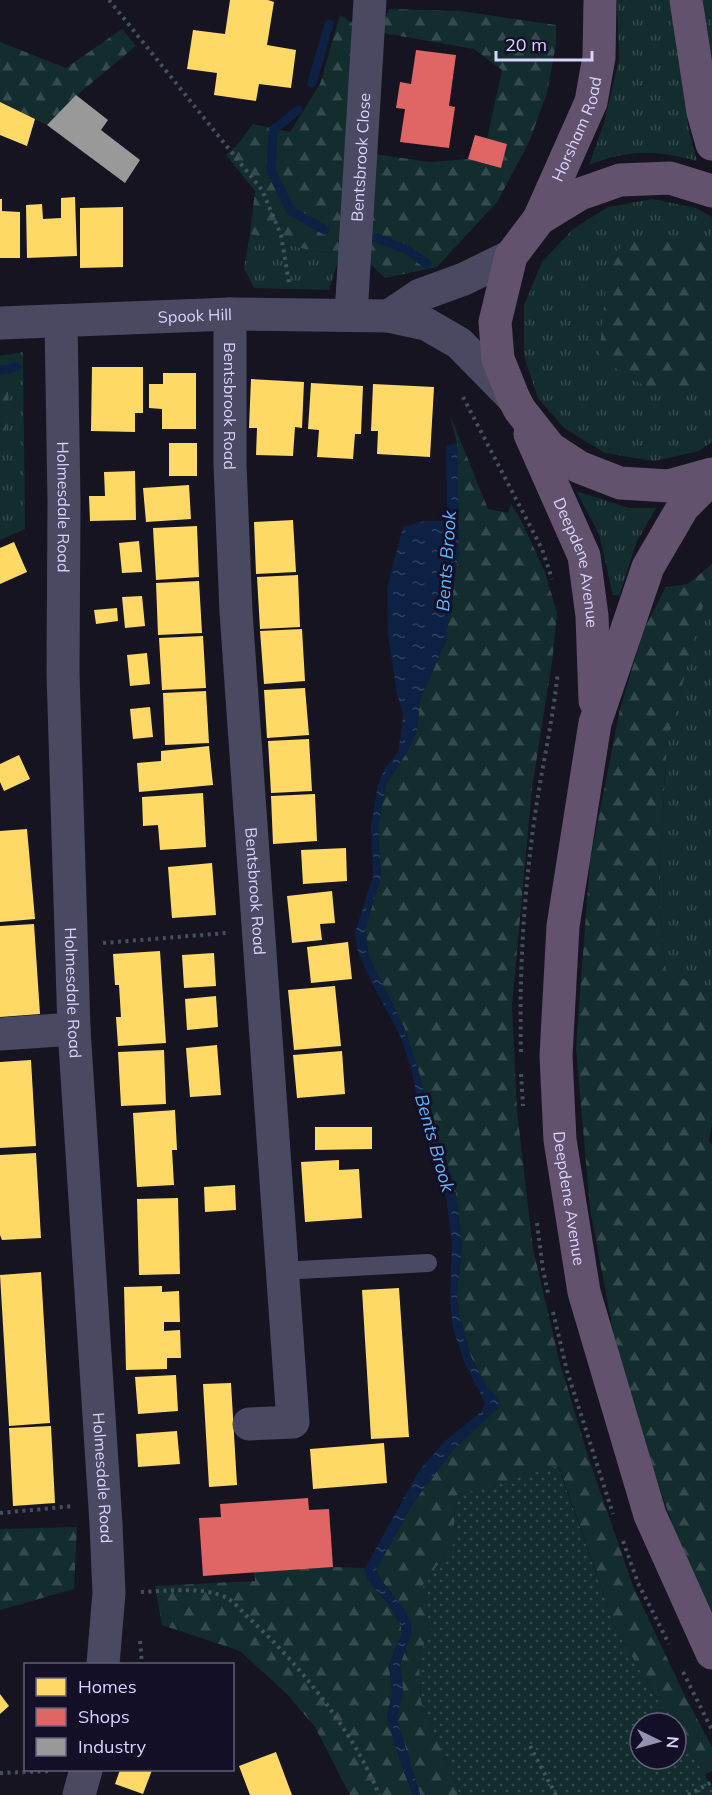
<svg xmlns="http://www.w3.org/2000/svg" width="712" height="1795" font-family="Mulish,sans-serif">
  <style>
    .grass { fill: url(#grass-tufts) }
    .forest { fill: url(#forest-firs) }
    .garden { fill: url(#garden-dots) }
    .water { fill: url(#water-ripples) }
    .homes { fill: #ffd966 }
    .shops { fill: #e06666 }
    .industry { fill: #999 }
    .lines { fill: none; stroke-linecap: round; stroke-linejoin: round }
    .stream { stroke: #0d2144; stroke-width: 9 }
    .path { stroke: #44505f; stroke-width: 4; stroke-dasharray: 3 4.5; stroke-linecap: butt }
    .service { stroke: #4a4962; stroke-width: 18 }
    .minor { stroke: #4a4962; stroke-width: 33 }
    .tertiary { stroke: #4a4962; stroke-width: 33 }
    .trunk { stroke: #62526e; stroke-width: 33 }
    .labels { text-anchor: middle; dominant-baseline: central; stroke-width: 6; stroke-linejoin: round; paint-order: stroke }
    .street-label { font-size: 16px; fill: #d9d4ff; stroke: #130f26 }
    .water-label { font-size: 18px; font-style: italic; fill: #62b6ff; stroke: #130f26 }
  </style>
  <defs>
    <pattern id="grass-tufts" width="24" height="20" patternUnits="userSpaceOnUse" patternTransform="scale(1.5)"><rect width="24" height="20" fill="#132c2d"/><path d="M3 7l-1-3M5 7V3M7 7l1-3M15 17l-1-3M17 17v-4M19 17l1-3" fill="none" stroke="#354a4c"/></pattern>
    <pattern id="forest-firs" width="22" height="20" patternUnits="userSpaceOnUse" patternTransform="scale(1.5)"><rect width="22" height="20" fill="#132c2d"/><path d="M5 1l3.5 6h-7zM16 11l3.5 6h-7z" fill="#354a4c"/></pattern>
    <pattern id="garden-dots" width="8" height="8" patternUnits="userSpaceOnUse" patternTransform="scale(1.5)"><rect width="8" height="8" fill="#132c2d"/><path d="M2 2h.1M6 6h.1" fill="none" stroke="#354a4c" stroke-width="1.8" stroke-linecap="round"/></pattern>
    <pattern id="water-ripples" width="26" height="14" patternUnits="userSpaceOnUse" patternTransform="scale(1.5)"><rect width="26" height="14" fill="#0d2144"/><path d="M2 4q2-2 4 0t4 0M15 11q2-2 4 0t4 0" fill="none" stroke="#304060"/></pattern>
  </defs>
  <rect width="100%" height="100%" fill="#161421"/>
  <path class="grass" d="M617 0H671L689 131 697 161C655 150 630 149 589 165L604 123 619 60Z
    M703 0H712V71Z
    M653 199 696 208 712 217V442L699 451 654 461 605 453 564 428 538 398 524 356V305L542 262 573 229 608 207Z
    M250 234 305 249 340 254 329 290 254 288 244 268Z
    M23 352 25 529 0 540V356Z
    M576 491 629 508H656L637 541 619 596 613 595 599 534Z
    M712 594V993L666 970 658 893 667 743 704 601Z"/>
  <path class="forest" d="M389 9 460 11 556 25V44L547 93 529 142 497 202 437 267 385 278 367 261 375 154 429 162 468 159 501 168 507 144 487 139 502 70 474 49 383 33 384 21Z
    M340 15 354 24 340 254 305 249 250 234 255 191 226 155 237 145 253 124 290 132 320 84Z
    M122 29 136 46 77 95 47 125 0 102V42L66 68Z
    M663 235 701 241 712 250V392L645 386 599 358 608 266 625 240Z
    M6 362 9 406 5 435H0V364Z
    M450 415 488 509 508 513 511 504 519 516 545 572 557 613 552 662 532 788 512 1005 517 1111 533 1249 560 1363 588 1456 633 1586 684 1694 712 1747V1771L704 1775 676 1729V1723H672L617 1632 559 1467 455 1496 454 1543 423 1585 430 1630 419 1658 421 1701 460 1795H420L397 1720 403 1690 400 1665 411 1634 404 1609 382 1581 376 1570 413 1503 452 1451 498 1408 499 1399 487 1387 471 1357 459 1314 457 1293 462 1247 455 1186 446 1159 431 1127 421 1079 404 1027 369 957 365 929 381 877 378 827 386 784 406 754 417 731 420 700 445 643 459 551 457 444Z
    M712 564V594L704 602 667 743 658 893 666 970 712 993V1123L709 1141 712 1145V1612L683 1555 622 1378 590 1209 576 1047 590 861 620 709 644 629 666 587 688 584Z
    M77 1527 74 1589 0 1610V1529Z
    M333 1567 365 1568 367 1579 390 1606 401 1626V1636L389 1664 392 1694 387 1717 400 1761 413 1795H350L315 1727 287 1694 240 1651 162 1625 155 1586 255 1581 254 1572Z"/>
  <path class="garden" d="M558 1466 617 1632 672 1723H640V1759H676V1729L712 1787V1795H460L421 1701 419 1658 430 1630 423 1585 454 1543 455 1496Z"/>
  <path class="water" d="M457 444 459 551 445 643 420 700 417 731 406 754 386 784 378 827 381 877 365 929 369 957 404 1027 421 1079 431 1127 446 1159 455 1186 462 1247 457 1293 459 1314 471 1357 487 1387 499 1399 498 1408 452 1451 413 1503 376 1570 382 1581 404 1609 411 1622V1634L400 1665 403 1690 397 1720 420 1795H413L400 1761 387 1717 392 1694 389 1664 401 1637V1626L390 1606 367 1579 365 1568 419 1471 445 1441 482 1411 485 1403 464 1361 453 1328 450 1300 452 1242 444 1182 422 1125 412 1071 400 1035 374 987 358 952 355 933 373 876 371 825 378 785 384 770 398 752 402 728 403 713 397 694 388 634 387 588 403 527 425 521H447L446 445Z"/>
  <path class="homes" d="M230 0H268L274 2 267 45 296 50 291 88 259 84 256 101 214 95 217 73 187 69 193 30 225 34Z
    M0 102 35 119 27 146 0 135Z
    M75 197 77 256 27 258 26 205 42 204 43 219 61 218V198Z
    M0 199H2V211L20 212V258H0Z
    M123 207V267L80 268V208Z
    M92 367H143V413H135V432L91 431Z
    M163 373H196V429H162V409L149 408V384H163Z
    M251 379 304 382 302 428 295 427 293 456 256 455 257 428H249Z
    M311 383 363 386 361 434H355L353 459 317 457 319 430 308 429Z
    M373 384 434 387 430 457 377 454 378 431H371Z
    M169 443H197V476H169Z
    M135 471 136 520 90 521 89 496H105L104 472Z
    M189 485 191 519 146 522 143 488Z
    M293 520 296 572 256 574 254 522Z
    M197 526 199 577 156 580 153 528Z
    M139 541 142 572 122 573 119 543Z
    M14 542 27 572 0 584V548Z
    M298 575 300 627 260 629 257 577Z
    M199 581 202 633 158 635 156 583Z
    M142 596 145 626 125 628 122 597Z
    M117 608 118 621 96 624 94 610Z
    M302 629 305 681 264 684 260 631Z
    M203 636 206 688 162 690 159 638Z
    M147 653 150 684 130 686 127 655Z
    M305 688 309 735 267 738 264 690Z
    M206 691 209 743 165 745 163 693Z
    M150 707 153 737 133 739 130 709Z
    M309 739 312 791 271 793 268 741Z
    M209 746 213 785 139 792 137 763 161 761V751Z
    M19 755 30 779 4 791 0 782V764Z
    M203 793 206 847 160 850 158 825 143 826 142 797Z
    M315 794 317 841 273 844 271 796Z
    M27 829 35 919 0 922V831Z
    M346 848 347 881 303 884 301 850Z
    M212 863 216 915 172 918 168 867Z
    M332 891 335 923 320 924 322 940 292 943 287 896Z
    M34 924 40 1014 0 1017V926Z
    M348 942 352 979 311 983 307 947Z
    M160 951 166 1043 118 1046 116 1017H121L119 985H115L113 954Z
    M214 953 216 986 184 988 182 955Z
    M335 986 341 1046 294 1050 288 990Z
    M216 996 218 1027 187 1030 185 999Z
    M217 1045 221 1095 190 1097 186 1048Z
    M164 1050 166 1104 121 1106 118 1052Z
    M342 1051 345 1094 297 1098 293 1055Z
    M31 1060 36 1146 0 1148V1062Z
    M175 1110 177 1150H172L174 1185 137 1187 133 1113Z
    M315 1127H372V1149L315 1150Z
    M36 1153 41 1238 2 1240 0 1235V1155Z
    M339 1160V1170L359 1169 362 1218 305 1222 301 1162Z
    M235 1185 236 1210 205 1212 204 1187Z
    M178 1198 180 1274 139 1275 137 1199Z
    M41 1272 50 1423 9 1426 0 1275Z
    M162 1286V1292L179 1291 180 1322H164V1331L180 1330 181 1358H167V1369L126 1370 124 1287Z
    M399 1288 409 1437 371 1439 362 1290Z
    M176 1375 178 1411 138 1414 135 1377Z
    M231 1383 237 1485 209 1487 203 1384Z
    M51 1426 55 1503 13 1506 9 1428Z
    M177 1431 180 1464 138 1467 136 1434Z
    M384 1443 387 1483 313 1489 310 1449Z
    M0 1694 9 1706 0 1714Z
    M276 1752 292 1795H250L239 1766Z
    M120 1770H152L143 1794 115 1784Z"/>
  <path class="shops" d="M416 50 456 55 449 106 455 107 449 148 400 142 405 109 396 108 400 82 411 84Z
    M475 135 507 144 501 168 468 159Z
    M308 1498 309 1510 329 1509 333 1567 203 1576 199 1518 221 1517 220 1504Z"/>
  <path class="industry" d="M76 95 108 120 101 130 140 160 125 183 47 125Z"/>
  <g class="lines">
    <path class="stream" d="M312 83 329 24
      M298 110 273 130 271 171 291 211 325 230
      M376 238 406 249 427 264
      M0 371 16 367"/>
    <path class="path" d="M109 0 262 190 281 235 289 283
      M463 397 542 549 552 579
      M103 943 227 933
      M521 1052C519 971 524 889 536 808 543 763 553 718 558 672
      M521 1074 523 1106
      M537 1223 543 1270 548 1293
      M553 1312 567 1371 613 1514
      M0 1513 74 1506
      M623 1541 638 1583 669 1644
      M141 1592C166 1591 204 1586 227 1598 235 1602 243 1613 250 1619 300 1665 354 1732 379 1795
      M140 1641 142 1664
      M683 1672 712 1730
      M530 1746 556 1795
      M0 1773 52 1771
      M688 1795 712 1782"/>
    <path class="service" d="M281 1271 428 1263"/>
    <g class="minor">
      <path id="s1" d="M230 314V465L236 612 293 1422 249 1424"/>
      <path id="s2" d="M351 315 370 0"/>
      <path id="s3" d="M61 321 64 502 63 673 74 1029 106 1524 109 1593 103 1664"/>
      <path d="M0 1034 74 1029"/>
      <path d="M79 1795 86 1770"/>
    </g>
    <g class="tertiary">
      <path d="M389 316 420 295 464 279 511 256"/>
      <path id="s4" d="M0 323 230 314 389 316 426 324 459 343 514 399"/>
    </g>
    <g class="trunk">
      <path d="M686 0 703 112 712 144"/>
      <path d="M712 191 670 178 620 180 580 194 539 219 511 256 495 322 498 359 514 399 520 410 550 448 579 467 620 483 669 486 712 474"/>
      <path id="s5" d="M539 219 591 102 599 57 600 0"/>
      <path id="s6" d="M530 434 584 556 592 616 595 701"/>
      <path id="s7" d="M712 478 683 507 648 567 595 723 563 926 556 1056 560 1140 584 1292 650 1515 712 1653"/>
    </g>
  </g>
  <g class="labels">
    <g class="street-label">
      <text stroke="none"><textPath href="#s5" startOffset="98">Horsham Road</textPath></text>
      <text stroke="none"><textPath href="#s2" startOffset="158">Bentsbrook Close</textPath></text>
      <text stroke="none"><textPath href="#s4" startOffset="195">Spook Hill</textPath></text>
      <text stroke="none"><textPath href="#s1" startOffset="92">Bentsbrook Road</textPath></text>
      <text stroke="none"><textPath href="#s3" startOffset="186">Holmesdale Road</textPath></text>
      <text stroke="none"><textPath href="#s6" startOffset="138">Deepdene Avenue</textPath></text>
      <text stroke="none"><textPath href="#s1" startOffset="578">Bentsbrook Road</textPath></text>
      <text stroke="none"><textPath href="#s3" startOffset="672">Holmesdale Road</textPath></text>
      <text stroke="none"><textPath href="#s7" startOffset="754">Deepdene Avenue</textPath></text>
      <text stroke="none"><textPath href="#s3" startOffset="1158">Holmesdale Road</textPath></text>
    </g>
    <g class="water-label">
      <text transform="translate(446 561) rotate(-86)">Bents Brook</text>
      <text transform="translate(435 1143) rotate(74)">Bents Brook</text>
    </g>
  </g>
  <rect x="24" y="1663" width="210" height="108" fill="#130f26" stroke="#625e7d" stroke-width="1.5"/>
  <rect x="36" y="1678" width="30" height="18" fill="#ffd966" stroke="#625e7d" stroke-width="1.5"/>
  <text x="78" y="1693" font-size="18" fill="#d9d4ff">Homes</text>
  <rect x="36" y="1708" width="30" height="18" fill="#e06666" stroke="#625e7d" stroke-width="1.5"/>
  <text x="78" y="1723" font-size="18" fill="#d9d4ff">Shops</text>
  <rect x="36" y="1738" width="30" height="18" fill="#999999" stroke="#625e7d" stroke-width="1.5"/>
  <text x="78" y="1753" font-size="18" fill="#d9d4ff">Industry</text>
  <g transform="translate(658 1741) rotate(95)"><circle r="28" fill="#130f26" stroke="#625e7d" stroke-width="1.5"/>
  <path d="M0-4.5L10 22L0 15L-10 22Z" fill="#9591b1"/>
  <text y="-9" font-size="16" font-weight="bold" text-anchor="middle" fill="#d9d4ff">N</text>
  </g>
  <path d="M496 51v9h96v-9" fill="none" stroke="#d9d4ff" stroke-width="3"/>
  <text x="505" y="51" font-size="18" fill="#d9d4ff" stroke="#130f26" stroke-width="4.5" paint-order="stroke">20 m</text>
</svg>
